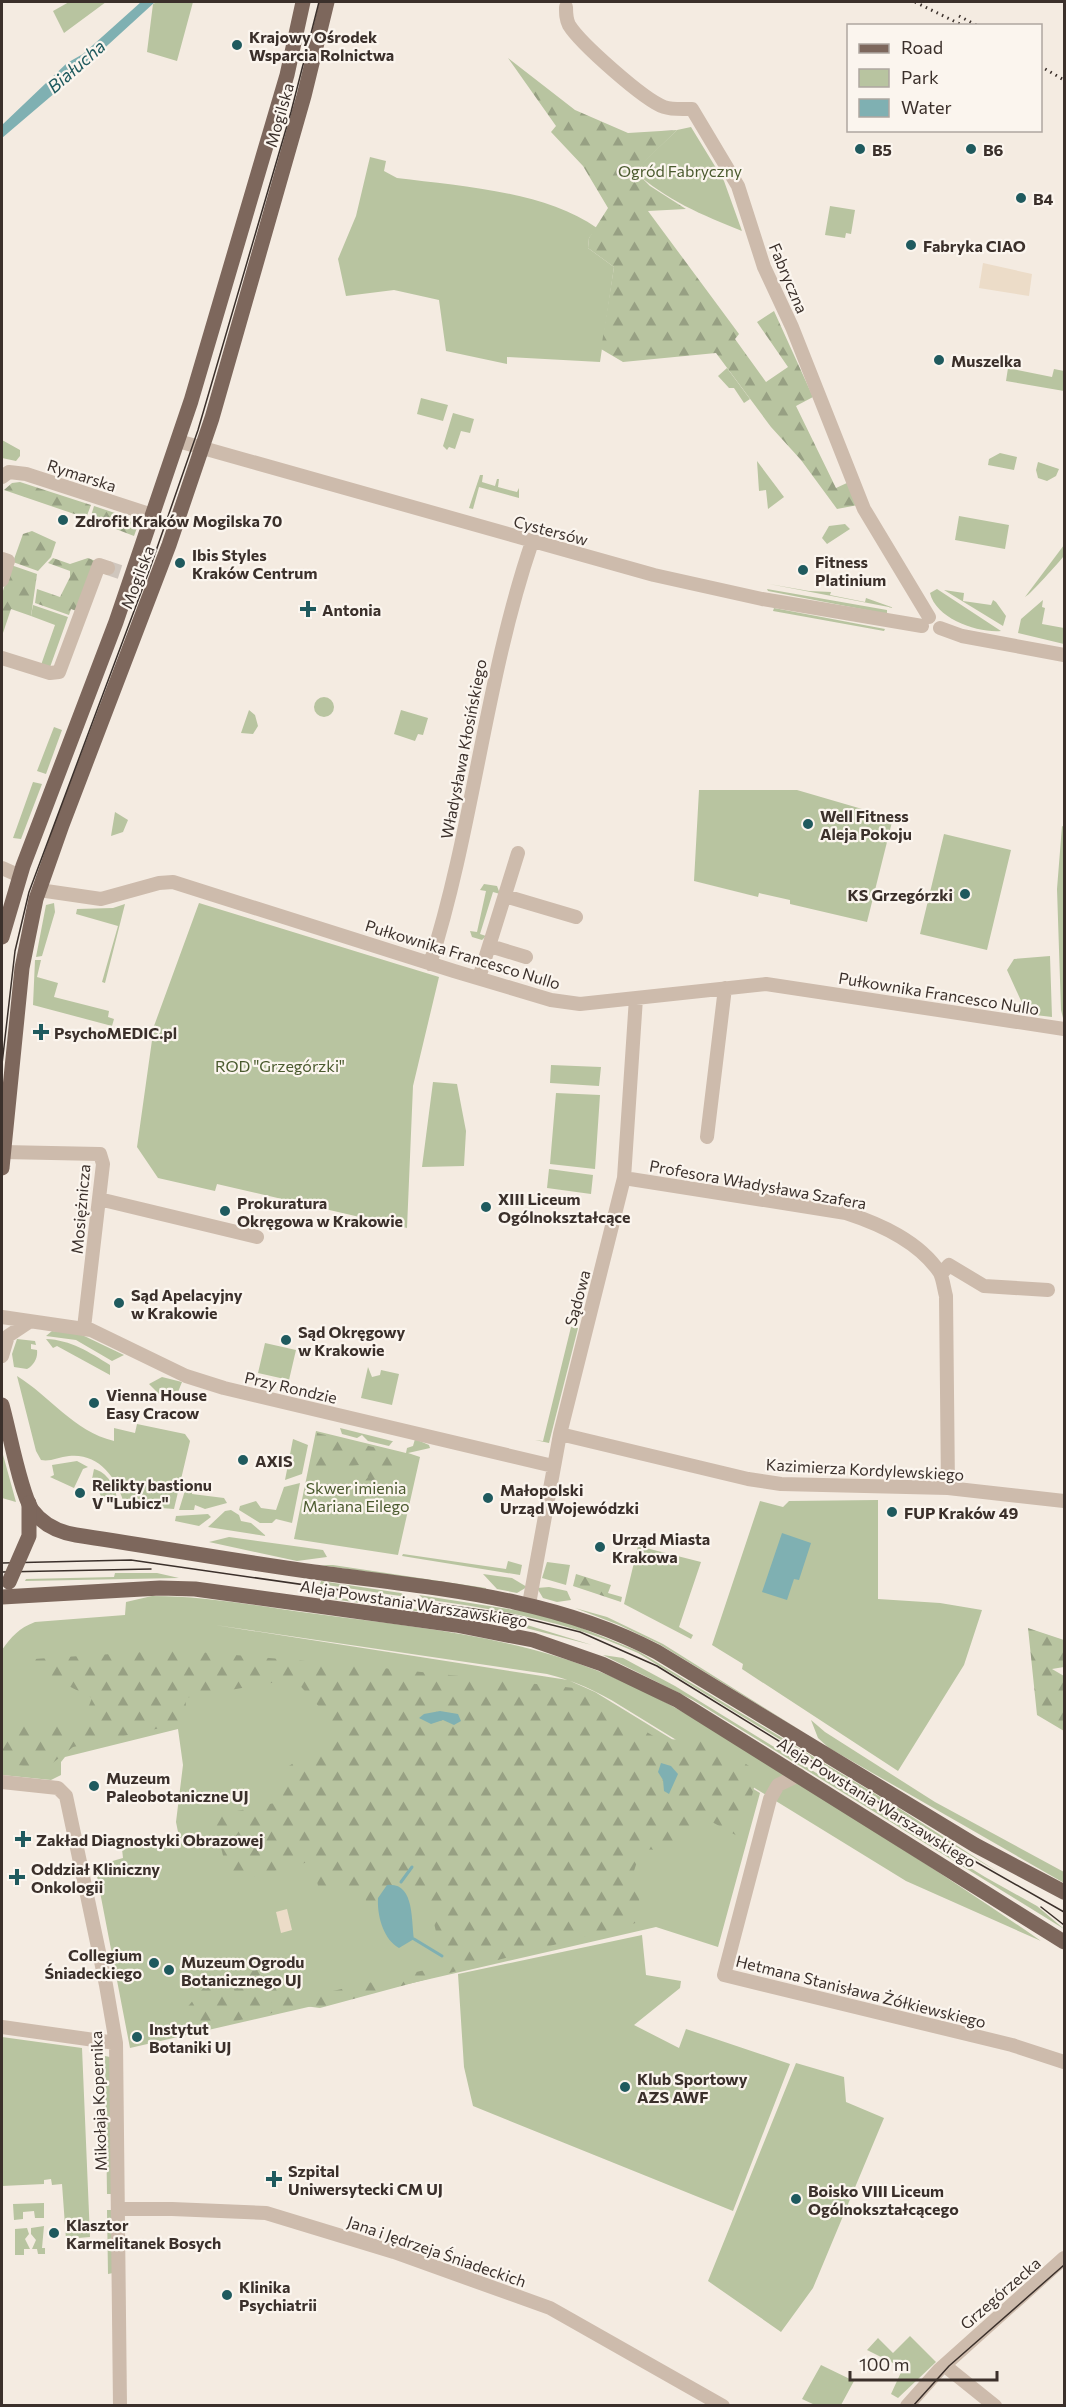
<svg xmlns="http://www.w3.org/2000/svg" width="1066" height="2407" font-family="Commissioner,sans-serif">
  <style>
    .green { fill: #b8c4a0 }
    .forest { fill: url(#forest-firs) }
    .plaza { fill: #ecdcc8 }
    .water { fill: #7fb0b2 }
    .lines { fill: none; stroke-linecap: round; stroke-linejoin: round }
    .stream { stroke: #7fb0b2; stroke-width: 3 }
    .minor-tunnel { stroke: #cfc6bd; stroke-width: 14; stroke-dasharray: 14 7; stroke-linecap: butt }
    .minor { stroke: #cdbbac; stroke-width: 14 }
    .major { stroke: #7d675c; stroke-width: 15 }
    .tram { stroke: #3b302b; stroke-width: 1.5 }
    .rail { stroke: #3b302b; stroke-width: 3; stroke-dasharray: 1.5 4.5; stroke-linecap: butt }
    .major-bridge { stroke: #7d675c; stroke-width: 15 }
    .poi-dot { fill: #1f5a5e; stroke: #fbf5ee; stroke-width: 2 }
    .labels { text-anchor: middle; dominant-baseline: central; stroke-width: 4.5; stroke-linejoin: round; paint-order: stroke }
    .poi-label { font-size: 16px; font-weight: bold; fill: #3b302b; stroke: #fbf5ee; text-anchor: start }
    .street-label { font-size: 16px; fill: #3b302b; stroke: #fbf5ee }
    .park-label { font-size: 16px; fill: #4a5a2e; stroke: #fbf5ee }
    .water-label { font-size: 18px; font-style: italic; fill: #1f5a5e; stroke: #fbf5ee }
  </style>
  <defs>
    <pattern id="forest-firs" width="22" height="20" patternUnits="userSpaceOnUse" patternTransform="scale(1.5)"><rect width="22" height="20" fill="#b8c4a0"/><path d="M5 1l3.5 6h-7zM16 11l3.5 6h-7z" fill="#97a083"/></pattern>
  </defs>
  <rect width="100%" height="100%" fill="#f4ebe1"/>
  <path class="green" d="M69 2H106L64 33 53 11Z
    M157 2H193L177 61 147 52 153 4Z
    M691 127 724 181 742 231C702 215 666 200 634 171L677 130Z
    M370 157 386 161 384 171 397 178C460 186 544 191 597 228L589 238 588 248 614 267 600 362 507 357V364L446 351 439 300 394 290 346 296 338 259 356 216Z
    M830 206 855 210 851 234 846 233 845 238 825 235Z
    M727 368 750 399 744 403 734 388H729L718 376Z
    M1008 368 1052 377 1054 369 1064 371V391L1006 381Z
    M421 398 448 405 443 421 417 414Z
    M453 413 474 419 470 433 461 431 455 449 449 447 447 450 443 446Z
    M2 440 20 450V456L16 461 2 458Z
    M1000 453 1017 457 1014 470 988 465 989 459Z
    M757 461 784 497 768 509 766 490 759 491Z
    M1038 462 1059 469 1056 476 1047 481 1038 478 1036 470Z
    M480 475H483L482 482 495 486 497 479H499L498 487 517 492 519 488V498L479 487 473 509 469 508Z
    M959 516 1009 525 1005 549 955 540Z
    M845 524 850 529 827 544 822 538 829 526Z
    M1064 545V556C1058 563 1031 594 1025 597Z
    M769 584 809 591 831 592 830 595 865 602 866 598 894 608Z
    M767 589 887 610V614L768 591Z
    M937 589 1001 631C978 633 936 619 930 593Z
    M944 590 964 593 963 601 991 605 993 600 996 602 1006 616 1003 626Z
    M1043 600 1042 607 1045 608 1042 624 1064 628V644L1018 633 1021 619Z
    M33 605 68 617 49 670 41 665 55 625 31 616Z
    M774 608 885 629 884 631 773 611Z
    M314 707a10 10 0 1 1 20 0a10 10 0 1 1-20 0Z
    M249 710 255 715 258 726 253 734 241 733Z
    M401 710 428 718 423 735 418 734 415 741 394 734Z
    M54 727 62 730 46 774 37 771Z
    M33 782 42 784 21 839 13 838Z
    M699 790H797L893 818 867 922 790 904V900L759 893 758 897 694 881Z
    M115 812 128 820 123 832 111 836Z
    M1062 826 1064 827V1022L1061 1010 1057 889Z
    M944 834 1011 850 987 950 920 934Z
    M484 884 497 886 500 894 493 892 480 934 486 936 482 940 472 937 470 931 477 932 486 891 480 890Z
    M54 903 55 912 42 956 36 957 46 905Z
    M199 903 439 977 413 1086 407 1228 217 1184 215 1191 158 1178 137 1147 154 1026Z
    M125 904 105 983 102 982 118 926 76 914 77 909 113 908Z
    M1050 956 1052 1017 1027 1014 1007 970 1014 959Z
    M35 960H41L37 977 58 983 54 997 109 1011 108 1017 114 1019 112 1026 33 1005Z
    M551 1065 601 1067 599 1086 550 1083Z
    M433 1082 457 1084 466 1131 464 1166 422 1167Z
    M556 1093 600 1095 595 1169 550 1164Z
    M549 1169 593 1175 591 1194 547 1188Z
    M571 1327 578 1328 549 1443 535 1440 543 1441Z
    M52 1331 80 1334 124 1355 112 1361 76 1340 46 1336Z
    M17 1339 35 1341 36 1345 31 1344V1349L37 1350C38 1358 34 1365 27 1369L14 1367 12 1354Z
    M46 1339C71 1340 89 1352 110 1365V1375L57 1346 53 1348Z
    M265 1343 296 1350 289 1380 258 1373Z
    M368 1367 372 1377 380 1375 381 1370 399 1374 392 1405 361 1398Z
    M17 1376C50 1396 73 1431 114 1441V1428L135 1433 137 1424 185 1434 190 1441 174 1509 148 1507 123 1500C115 1476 98 1453 69 1456 59 1457 50 1462 41 1460L36 1451Z
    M162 1377 182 1382 176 1397 161 1396 149 1384Z
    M340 1428 392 1441H393L389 1446 368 1441 362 1435 357 1438 342 1434Z
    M316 1431 406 1453 407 1448 413 1446 415 1439 429 1445 430 1448 408 1453 420 1457 398 1555 294 1539Z
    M293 1439 308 1445 302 1474 285 1480Z
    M2 1451 16 1502 2 1498Z
    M77 1461 88 1467 83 1469 74 1488 50 1477 54 1475 52 1465Z
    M94 1469C107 1472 116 1487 117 1499L112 1497 102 1499 98 1489 91 1484Z
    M300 1483 292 1523 276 1519 272 1523H260L239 1510 240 1506 256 1501 261 1508 276 1510 284 1487Z
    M187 1484 192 1487V1494L224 1498 227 1503 205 1509 195 1505 194 1510H179Z
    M878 1500V1599L940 1603 982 1610 964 1665 898 1771 742 1669 743 1664 712 1645 760 1501 783 1507 789 1501Z
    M231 1510 239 1515 241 1521 251 1523 266 1536 208 1527 225 1511Z
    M208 1514 211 1517 199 1526 175 1521 176 1516Z
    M229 1537 323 1550 327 1557 297 1561 209 1542Z
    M638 1546 701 1562 679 1627 693 1635 691 1639 624 1604Z
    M403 1554 506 1569 508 1561 522 1565 520 1575 402 1556Z
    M547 1562 570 1565 566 1585 542 1578Z
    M320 1565H333L486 1588V1589Z
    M115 1573H157L179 1578 25 1581 26 1579 114 1577Z
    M483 1574 512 1578 527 1587 517 1593 497 1589Z
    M321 1581 401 1593 407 1597 320 1584Z
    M549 1587 567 1591 571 1600 557 1602 543 1598 537 1588Z
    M319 1595 527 1625 592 1645 518 1626 319 1597Z
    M419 1595 534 1613 567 1622 638 1651 897 1807 1001 1874 638 1653C567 1621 501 1610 424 1599Z
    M152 1596C208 1596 263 1607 317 1614 415 1627 516 1636 608 1675 676 1703 737 1745 799 1784 881 1835 962 1886 1041 1941L906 1881 621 1706C597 1691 575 1681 547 1674L215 1625 568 1680 595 1692 760 1793 718 1947 656 1927 130 2048 95 1866 123 1858 122 1849 179 1837 176 1822 183 1765 178 1729 65 1757 61 1762V1775L51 1780 2 1775V1650C11 1637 19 1628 35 1622L125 1615 126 1602Z
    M575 1608 607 1617 663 1644 808 1735 659 1644 619 1625Z
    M603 1655 623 1658 675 1686 985 1877 1037 1906 1064 1929 693 1700Z
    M811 1720 825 1732 935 1802 1064 1872V1883L829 1748 818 1738Z
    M642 1935 646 1975 681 1981 680 1988 634 2025 679 2048 686 2029 790 2064 733 2211 473 2106 464 2067 458 1974Z
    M2 2037 82 2048 90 2237 66 2239 62 2184 52 2185 51 2179 44 2180V2184L2 2186Z
    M105 2056 110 2057 112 2194H107Z
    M796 2063 844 2077 846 2102 884 2118 813 2288 781 2332 708 2281Z
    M44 2203V2218H35L34 2211 23 2212V2219L14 2220 13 2204Z
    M107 2210H112L113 2273 108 2274Z
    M44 2226 42 2248H45V2254H38L37 2249H32L36 2240 31 2234V2228Z
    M27 2228 29 2234 25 2239 30 2249H24V2255H15V2229Z
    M910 2336 936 2362 898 2398 891 2394 903 2368 867 2350 878 2338 893 2353Z
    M821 2365 854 2381 841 2405H815L802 2399Z"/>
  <path class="forest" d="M508 58 575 110 628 133 677 130 635 171 650 186 686 209 648 211 739 334 735 339 766 382 788 367 757 322 774 311 813 397 796 406 836 488 849 482 858 505 837 509 801 460 771 427 716 353 623 362 601 349 614 267 588 248 589 238 608 208 583 166 551 132 556 126Z
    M20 482 91 505 86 518 4 490 12 483Z
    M94 506 136 520 138 525 134 536 90 519Z
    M32 531 56 542 51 557 38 571 13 562 23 534Z
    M53 558 70 564 88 558 98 562 79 612 71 609 69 615 35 603 37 589 60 597 70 577V571L48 563Z
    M11 565 37 574 31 616 11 609 2 636V594Z
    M317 1433 393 1452C402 1482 390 1486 370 1504L357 1490 368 1477 360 1465 310 1472Z
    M576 1574 611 1585 608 1593 622 1597 621 1602 573 1586Z
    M1028 1628 1064 1640V1667L1052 1669 1064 1676V1731L1037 1715Z
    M174 1650 354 1665 574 1688 660 1740 707 1738 758 1772 741 1838 703 1817 674 1851 641 1849 634 1871 643 1921 320 2008 304 2006 185 2032 180 2016 215 1974 233 2007 240 2004 226 1971 256 1965 267 1967 273 1980 279 1984 288 1978 296 1977 302 1998 447 1965 437 1936 427 1893 368 1909 362 1886 320 1894 312 1861 230 1883 213 1816 284 1801 278 1773 331 1739 322 1710 294 1679 185 1698 188 1722 73 1747 45 1769 2 1763V1727L82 1723 92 1698 18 1660Z"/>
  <path class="plaza" d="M983 263 1032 274 1029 296 979 288Z
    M287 1909 292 1930 281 1933 276 1912Z"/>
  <path class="water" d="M141 2H155L63 86 2 138V125L67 63 83 54Z
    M782 1533 811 1543 799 1580 794 1579 787 1600 762 1592Z
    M440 1711 458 1714 461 1721 454 1725 443 1720 431 1724 419 1718 424 1714Z
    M661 1763 671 1766 678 1774 669 1794 664 1791 663 1780 658 1772Z
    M387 1885C415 1882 411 1921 414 1939L399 1948C383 1939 377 1915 378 1898Z"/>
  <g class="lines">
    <path class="stream" d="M401 1882 412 1867
      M414 1939 442 1956"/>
    <path class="minor-tunnel" d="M108 568 120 572"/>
    <path class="minor" d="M566 7C566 14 566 19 569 25 580 43 644 100 664 107 673 110 682 109 692 109L738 186 764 267 792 327 864 509 929 617
      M178 441 654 575 762 599 922 626
      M2 477 9 472 26 474 152 515
      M2 559 8 561 2 580
      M940 628 962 636 1064 655
      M2 658 50 673 59 672 99 565 108 568
      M2 868 20 876
      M39 890 101 899 159 883 173 882 454 971 551 1000 580 1004 766 984 1064 1029
      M505 896 576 917
      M490 946 526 957
      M430 964C474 826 485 680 532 542
      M479 978 518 853
      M707 1137 725 988
      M3 1152 100 1154 103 1164 84 1328
      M624 1178 846 1213C880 1224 919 1241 940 1273 943 1279 944 1289 946 1296L948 1488
      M99 1199 257 1237
      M941 1274 949 1265 984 1286 1048 1290
      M2 1317 91 1330 186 1376 224 1388 553 1466
      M2 1356 8 1336 29 1322
      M560 1434 748 1479 781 1484 948 1488 1064 1501
      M529 1604 560 1434 624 1178 636 998
      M799 1775 778 1785 770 1799 724 1975 1012 2045 1064 2062
      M2 1782 58 1788 66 1796 106 1985 116 2043 120 2406
      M2 2027 116 2043
      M118 2209H172L266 2213 394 2252 550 2308 723 2406
      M949 2369 995 2406
      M907 2406 939 2370 1064 2258"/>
    <path class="major" d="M2 937 23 866 116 622 191 401 287 75 303 2
      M2 1168 22 968 36 899 62 825 169 545 212 418 304 96 327 2
      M2 1405C9 1429 20 1491 32 1510 43 1525 58 1532 76 1535 155 1547 235 1561 314 1572 431 1588 551 1596 657 1652L975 1845 1064 1892
      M2 1597 160 1588 195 1589 456 1625 533 1640 602 1664 677 1700 1064 1942"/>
    <path class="tram" d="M2 1064 15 951 29 892 149 571 198 430 291 112 319 2
      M2 1563 131 1560 508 1614 580 1632 657 1666 969 1858 1064 1912
      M2 1572 151 1569
      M1041 1907 1064 1925
      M913 2406 949 2366 1064 2265"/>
    <path class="rail" d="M915 2 964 26
      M959 16 978 26
      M1040 66 1064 80"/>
    <path class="major-bridge" d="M9 1582 29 1536V1503"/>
  </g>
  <g class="poi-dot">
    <circle cx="237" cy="45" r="6"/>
    <circle cx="860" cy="149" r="6"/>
    <circle cx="971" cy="149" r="6"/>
    <circle cx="1021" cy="198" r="6"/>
    <circle cx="911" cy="245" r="6"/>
    <circle cx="939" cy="360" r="6"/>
    <circle cx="63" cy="520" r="6"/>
    <circle cx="180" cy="563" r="6"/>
    <circle cx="803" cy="570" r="6"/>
    <path d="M305 600h6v6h6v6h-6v6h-6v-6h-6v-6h6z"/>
    <circle cx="808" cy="824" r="6"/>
    <circle cx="965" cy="894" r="6"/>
    <path d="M38 1023h6v6h6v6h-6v6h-6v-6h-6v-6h6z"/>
    <circle cx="486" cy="1207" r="6"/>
    <circle cx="225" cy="1211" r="6"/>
    <circle cx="119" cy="1303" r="6"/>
    <circle cx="286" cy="1340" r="6"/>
    <circle cx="94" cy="1403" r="6"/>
    <circle cx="243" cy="1460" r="6"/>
    <circle cx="80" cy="1493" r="6"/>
    <circle cx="488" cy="1498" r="6"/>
    <circle cx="892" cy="1512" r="6"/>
    <circle cx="600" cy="1547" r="6"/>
    <circle cx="94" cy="1786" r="6"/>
    <path d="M20 1830h6v6h6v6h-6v6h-6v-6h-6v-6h6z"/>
    <path d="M14 1868h6v6h6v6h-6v6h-6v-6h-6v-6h6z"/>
    <circle cx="154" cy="1963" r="6"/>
    <circle cx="169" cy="1970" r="6"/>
    <circle cx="137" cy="2037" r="6"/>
    <circle cx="625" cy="2087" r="6"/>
    <path d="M271 2170h6v6h6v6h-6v6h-6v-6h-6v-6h6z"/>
    <circle cx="796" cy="2199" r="6"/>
    <circle cx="54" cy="2233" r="6"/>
    <circle cx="227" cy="2295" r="6"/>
  </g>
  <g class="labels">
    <g class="poi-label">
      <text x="249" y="36">Krajowy Ośrodek<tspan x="249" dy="18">Wsparcia Rolnictwa</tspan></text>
      <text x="872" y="149">B5</text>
      <text x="983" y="149">B6</text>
      <text x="1033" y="198">B4</text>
      <text x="923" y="245">Fabryka CIAO</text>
      <text x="951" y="360">Muszelka</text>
      <text x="75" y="520">Zdrofit Kraków Mogilska 70</text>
      <text x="192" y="554">Ibis Styles<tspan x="192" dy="18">Kraków Centrum</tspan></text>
      <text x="815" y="561">Fitness<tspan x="815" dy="18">Platinium</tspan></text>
      <text x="322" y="609">Antonia</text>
      <text x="820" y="815">Well Fitness<tspan x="820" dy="18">Aleja Pokoju</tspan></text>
      <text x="953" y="894" text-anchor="end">KS Grzegórzki</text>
      <text x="54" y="1032">PsychoMEDIC.pl</text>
      <text x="498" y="1198">XIII Liceum<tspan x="498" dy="18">Ogólnokształcące</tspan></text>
      <text x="237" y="1202">Prokuratura<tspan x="237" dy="18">Okręgowa w Krakowie</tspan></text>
      <text x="131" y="1294">Sąd Apelacyjny<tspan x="131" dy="18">w Krakowie</tspan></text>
      <text x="298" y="1331">Sąd Okręgowy<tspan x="298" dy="18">w Krakowie</tspan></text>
      <text x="106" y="1394">Vienna House<tspan x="106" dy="18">Easy Cracow</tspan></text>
      <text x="255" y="1460">AXIS</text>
      <text x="92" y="1484">Relikty bastionu<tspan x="92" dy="18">V "Lubicz"</tspan></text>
      <text x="500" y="1489">Małopolski<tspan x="500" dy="18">Urząd Wojewódzki</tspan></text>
      <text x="904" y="1512">FUP Kraków 49</text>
      <text x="612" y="1538">Urząd Miasta<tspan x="612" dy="18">Krakowa</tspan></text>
      <text x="106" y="1777">Muzeum<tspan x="106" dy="18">Paleobotaniczne UJ</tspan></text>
      <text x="36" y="1839">Zakład Diagnostyki Obrazowej</text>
      <text x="31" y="1868">Oddział Kliniczny<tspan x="31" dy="18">Onkologii</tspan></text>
      <text x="142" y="1954" text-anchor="end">Collegium<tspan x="142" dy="18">Śniadeckiego</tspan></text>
      <text x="181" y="1961">Muzeum Ogrodu<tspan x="181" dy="18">Botanicznego UJ</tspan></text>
      <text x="149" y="2028">Instytut<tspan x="149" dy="18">Botaniki UJ</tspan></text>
      <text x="637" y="2078">Klub Sportowy<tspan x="637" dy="18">AZS AWF</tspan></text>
      <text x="288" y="2170">Szpital<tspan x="288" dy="18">Uniwersytecki CM UJ</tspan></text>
      <text x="808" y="2190">Boisko VIII Liceum<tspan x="808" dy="18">Ogólnokształcącego</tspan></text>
      <text x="66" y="2224">Klasztor<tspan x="66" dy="18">Karmelitanek Bosych</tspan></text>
      <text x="239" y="2286">Klinika<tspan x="239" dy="18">Psychiatrii</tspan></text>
    </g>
    <g class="street-label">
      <text transform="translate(279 115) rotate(-74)">Mogilska</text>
      <text transform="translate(789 278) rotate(67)">Fabryczna</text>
      <text transform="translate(82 475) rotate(18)">Rymarska</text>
      <text transform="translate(551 530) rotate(15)">Cystersów</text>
      <text transform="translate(137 577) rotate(-69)">Mogilska</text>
      <text transform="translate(463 749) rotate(-79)">Władysława Kłosińskiego</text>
      <text transform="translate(463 954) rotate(17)">Pułkownika Francesco Nullo</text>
      <text transform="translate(939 993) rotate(9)">Pułkownika Francesco Nullo</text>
      <text transform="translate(758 1184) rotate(10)">Profesora Władysława Szafera</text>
      <text transform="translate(80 1209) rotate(-85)">Mosiężnicza</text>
      <text transform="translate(577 1298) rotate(-75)">Sądowa</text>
      <text transform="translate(291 1387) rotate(13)">Przy Rondzie</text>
      <text transform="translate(865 1469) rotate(3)">Kazimierza Kordylewskiego</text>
      <text transform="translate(414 1603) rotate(9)">Aleja Powstania Warszawskiego</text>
      <text transform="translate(877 1802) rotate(32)">Aleja Powstania Warszawskiego</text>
      <text transform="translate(861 1991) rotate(14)">Hetmana Stanisława Żółkiewskiego</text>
      <text transform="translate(98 2101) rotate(-92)">Mikołaja Kopernika</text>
      <text transform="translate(437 2251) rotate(19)">Jana i Jędrzeja Śniadeckich</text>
      <text transform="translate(1000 2293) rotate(-41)">Grzegórzecka</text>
    </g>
    <g class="park-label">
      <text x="680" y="170">Ogród Fabryczny</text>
      <text x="280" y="1065">ROD "Grzegórzki"</text>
      <text x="356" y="1487">Skwer imienia<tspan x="356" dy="18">Mariana Eilego</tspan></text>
    </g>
    <g class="water-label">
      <text transform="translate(76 66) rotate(-41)">Białucha</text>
    </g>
  </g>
  <rect width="1066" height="2407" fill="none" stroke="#3b302b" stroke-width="6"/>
  <rect x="847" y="24" width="195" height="108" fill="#fbf5ee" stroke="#aea6a0" stroke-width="1.5"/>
  <rect x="859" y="44" width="30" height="9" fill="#7d675c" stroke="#aea6a0" stroke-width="1.5"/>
  <text x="901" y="54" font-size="18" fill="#3b302b">Road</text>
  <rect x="859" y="69" width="30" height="18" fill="#b8c4a0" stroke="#aea6a0" stroke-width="1.5"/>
  <text x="901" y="84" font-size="18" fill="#3b302b">Park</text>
  <rect x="859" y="99" width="30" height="18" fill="#7fb0b2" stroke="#aea6a0" stroke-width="1.5"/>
  <text x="901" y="114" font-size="18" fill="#3b302b">Water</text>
  <path d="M850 2371v9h147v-9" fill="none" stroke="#3b302b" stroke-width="3"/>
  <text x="859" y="2371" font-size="18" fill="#3b302b" stroke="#fbf5ee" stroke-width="4.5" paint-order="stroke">100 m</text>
</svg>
